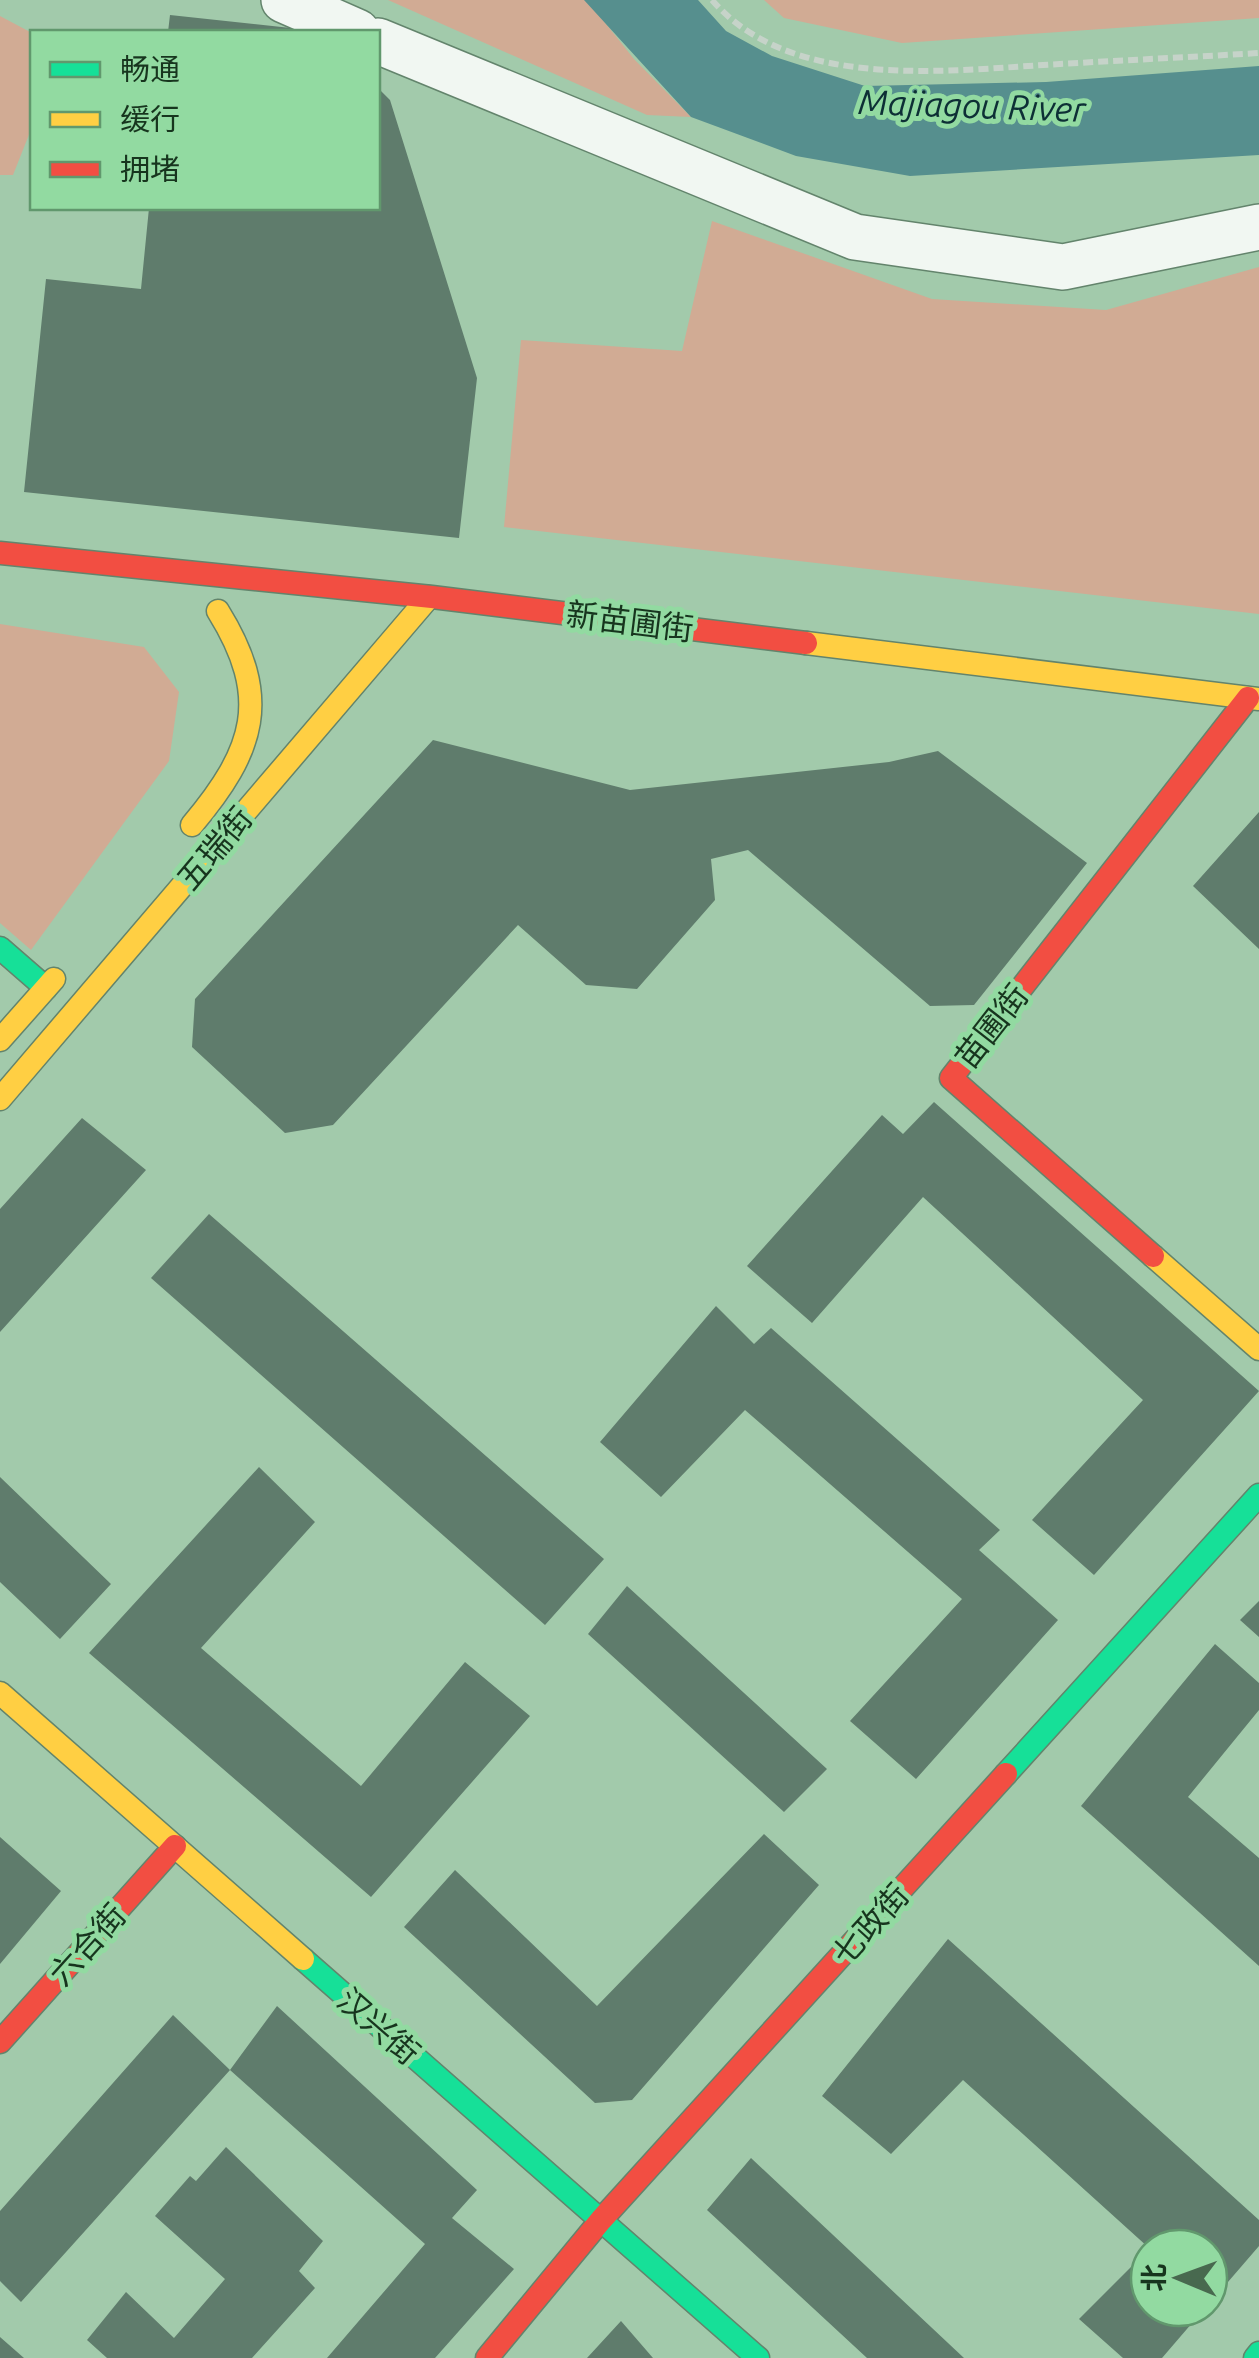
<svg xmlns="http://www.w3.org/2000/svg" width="1259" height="2358" font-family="Ubuntu,'Noto Sans SC',sans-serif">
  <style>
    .green { fill: #d1ab94 }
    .water { fill: #568f8e }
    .building { fill: #5f7c6c }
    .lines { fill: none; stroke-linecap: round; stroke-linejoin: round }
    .street-casing { stroke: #63846c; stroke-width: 48 }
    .fast-casing { stroke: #63846c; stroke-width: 25 }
    .slow-casing { stroke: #63846c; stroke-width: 25 }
    .jam-casing { stroke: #63846c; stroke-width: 25 }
    .path { stroke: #c6d3c9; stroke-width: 6; stroke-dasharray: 10 5; stroke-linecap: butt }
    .street { stroke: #f1f7f2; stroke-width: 45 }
    .fast { stroke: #16e098; stroke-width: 22 }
    .slow { stroke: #ffcf43; stroke-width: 22 }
    .jam { stroke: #f24e42; stroke-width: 22 }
    .labels { text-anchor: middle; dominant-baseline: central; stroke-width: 10; stroke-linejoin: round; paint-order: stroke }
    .street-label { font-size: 32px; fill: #17351e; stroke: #92daa1 }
    .water-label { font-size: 35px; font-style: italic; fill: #0d2f35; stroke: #92daa1 }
  </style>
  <rect width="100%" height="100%" fill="#a2caab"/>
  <path class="green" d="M388 0H587L634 59 691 117 647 115Z
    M764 0H1259V18L902 43 784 18Z
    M0 16 32 33V127L13 175H0Z
    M712 221 932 299 1106 310 1259 267V614L504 527 521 340 682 351Z
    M0 624 144 647 179 692 169 761 31 950 0 923Z"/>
  <path class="water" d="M584 0H698L726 31 772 56 865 86 1046 82 1259 66V155L910 176 796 156 691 117Z"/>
  <path class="building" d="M170 15 309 30V32H168Z
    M378 88 390 100 477 378 459 538 24 492 46 279 141 289 149 208H378Z
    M433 740 630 790 889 762 938 751 1087 863 974 1005 930 1006 748 850 711 859 715 900 637 989 586 985 518 925 333 1125 285 1133 192 1047 195 999Z
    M1259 812V949L1193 886Z
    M934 1102 1259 1391 1094 1575 1032 1520 1143 1400 923 1197 812 1323 747 1266 882 1115 903 1134Z
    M82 1118 146 1170 0 1332V1209Z
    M209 1214 604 1559 545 1625 151 1278Z
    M716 1306 754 1344 771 1328 1000 1530 979 1550 1058 1620 916 1779 850 1721 962 1599 745 1410 661 1497 600 1442Z
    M259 1467 315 1522 201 1648 361 1786 465 1662 530 1716 371 1897 89 1653Z
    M0 1477 111 1584 60 1639 0 1582Z
    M627 1586 827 1769 784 1812 588 1634Z
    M1259 1601V1637L1240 1620Z
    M1215 1644 1259 1683V1710L1188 1797 1259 1858V1966L1081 1806Z
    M764 1834 819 1885 632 2100 595 2103 404 1927 455 1870 597 2006Z
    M0 1837 61 1891 0 1964Z
    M948 1939 1259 2220V2246L1209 2304V2248H1149L963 2080 891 2154 822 2096Z
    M277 2006 477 2190 452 2218 514 2269 435 2358H327L425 2244 230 2070Z
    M173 2015 230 2070 21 2302 0 2281V2211Z
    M226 2147 323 2241 299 2271 315 2288 252 2358H107L87 2340 126 2292 174 2338 225 2279 155 2216 190 2176 196 2181Z
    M751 2158 964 2358H867L707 2210Z
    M1149 2249V2308H1205L1162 2358H1123L1079 2319Z
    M621 2321 653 2358H587Z
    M0 2337 24 2358H0Z"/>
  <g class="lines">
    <defs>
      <path id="street" d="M284 0 357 32
        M378 41 855 237 1063 267 1259 227"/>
      <path id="fast" d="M0 948 46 988
        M1006 1774 1259 1495
        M303 1959 758 2358
        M1255 2358 1259 2353"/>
      <path id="slow" d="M806 643 1259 699
        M192 825C255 750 272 698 218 611
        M0 1040 54 979
        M0 1099 429 597
        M1153 1256 1259 1349
        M0 1693 303 1959"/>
      <path id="jam" d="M0 553 432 597 806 643
        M1153 1256 951 1078 1248 698
        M0 2042 175 1846
        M487 2358 601 2220 1006 1774"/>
    </defs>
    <use href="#street" class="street-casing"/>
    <use href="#fast" class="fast-casing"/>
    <use href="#slow" class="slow-casing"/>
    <use href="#jam" class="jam-casing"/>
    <path class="path" d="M712 0C792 93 951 70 1060 64 1127 60 1193 57 1259 53"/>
    <use href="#street" class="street"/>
    <use href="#fast" class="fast"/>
    <use href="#slow" class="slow"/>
    <use href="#jam" class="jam"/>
  </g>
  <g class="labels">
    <g class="street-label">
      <text transform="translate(630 621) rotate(7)">新苗圃街</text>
      <text transform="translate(214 848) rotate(-50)">五瑞街</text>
      <text transform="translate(991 1026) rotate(-52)">苗圃街</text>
      <text transform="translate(870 1924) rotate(-48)">七政街</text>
      <text transform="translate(87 1944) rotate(-48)">六合街</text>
      <text transform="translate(379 2026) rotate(41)">汉兴街</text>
    </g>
    <g class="water-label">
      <text transform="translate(972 105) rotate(2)">Majiagou River</text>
    </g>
  </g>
  <rect x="30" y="30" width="350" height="180" fill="#92daa1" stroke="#61986d" stroke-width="2.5"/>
  <rect x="50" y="62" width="50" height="15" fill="#16e098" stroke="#61986d" stroke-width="2.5"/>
  <text x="120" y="80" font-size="30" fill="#17351e">畅通</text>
  <rect x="50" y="112" width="50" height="15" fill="#ffcf43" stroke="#61986d" stroke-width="2.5"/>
  <text x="120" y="130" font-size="30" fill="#17351e">缓行</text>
  <rect x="50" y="162" width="50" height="15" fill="#f24e42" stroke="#61986d" stroke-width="2.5"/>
  <text x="120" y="180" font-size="30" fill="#17351e">拥堵</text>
  <g transform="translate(1179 2278) rotate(271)"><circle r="48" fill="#92daa1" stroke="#61986d" stroke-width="2.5"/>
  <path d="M0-8L18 38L0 25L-18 38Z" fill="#48694f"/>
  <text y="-15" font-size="28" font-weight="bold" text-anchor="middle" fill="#17351e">北</text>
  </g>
</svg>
